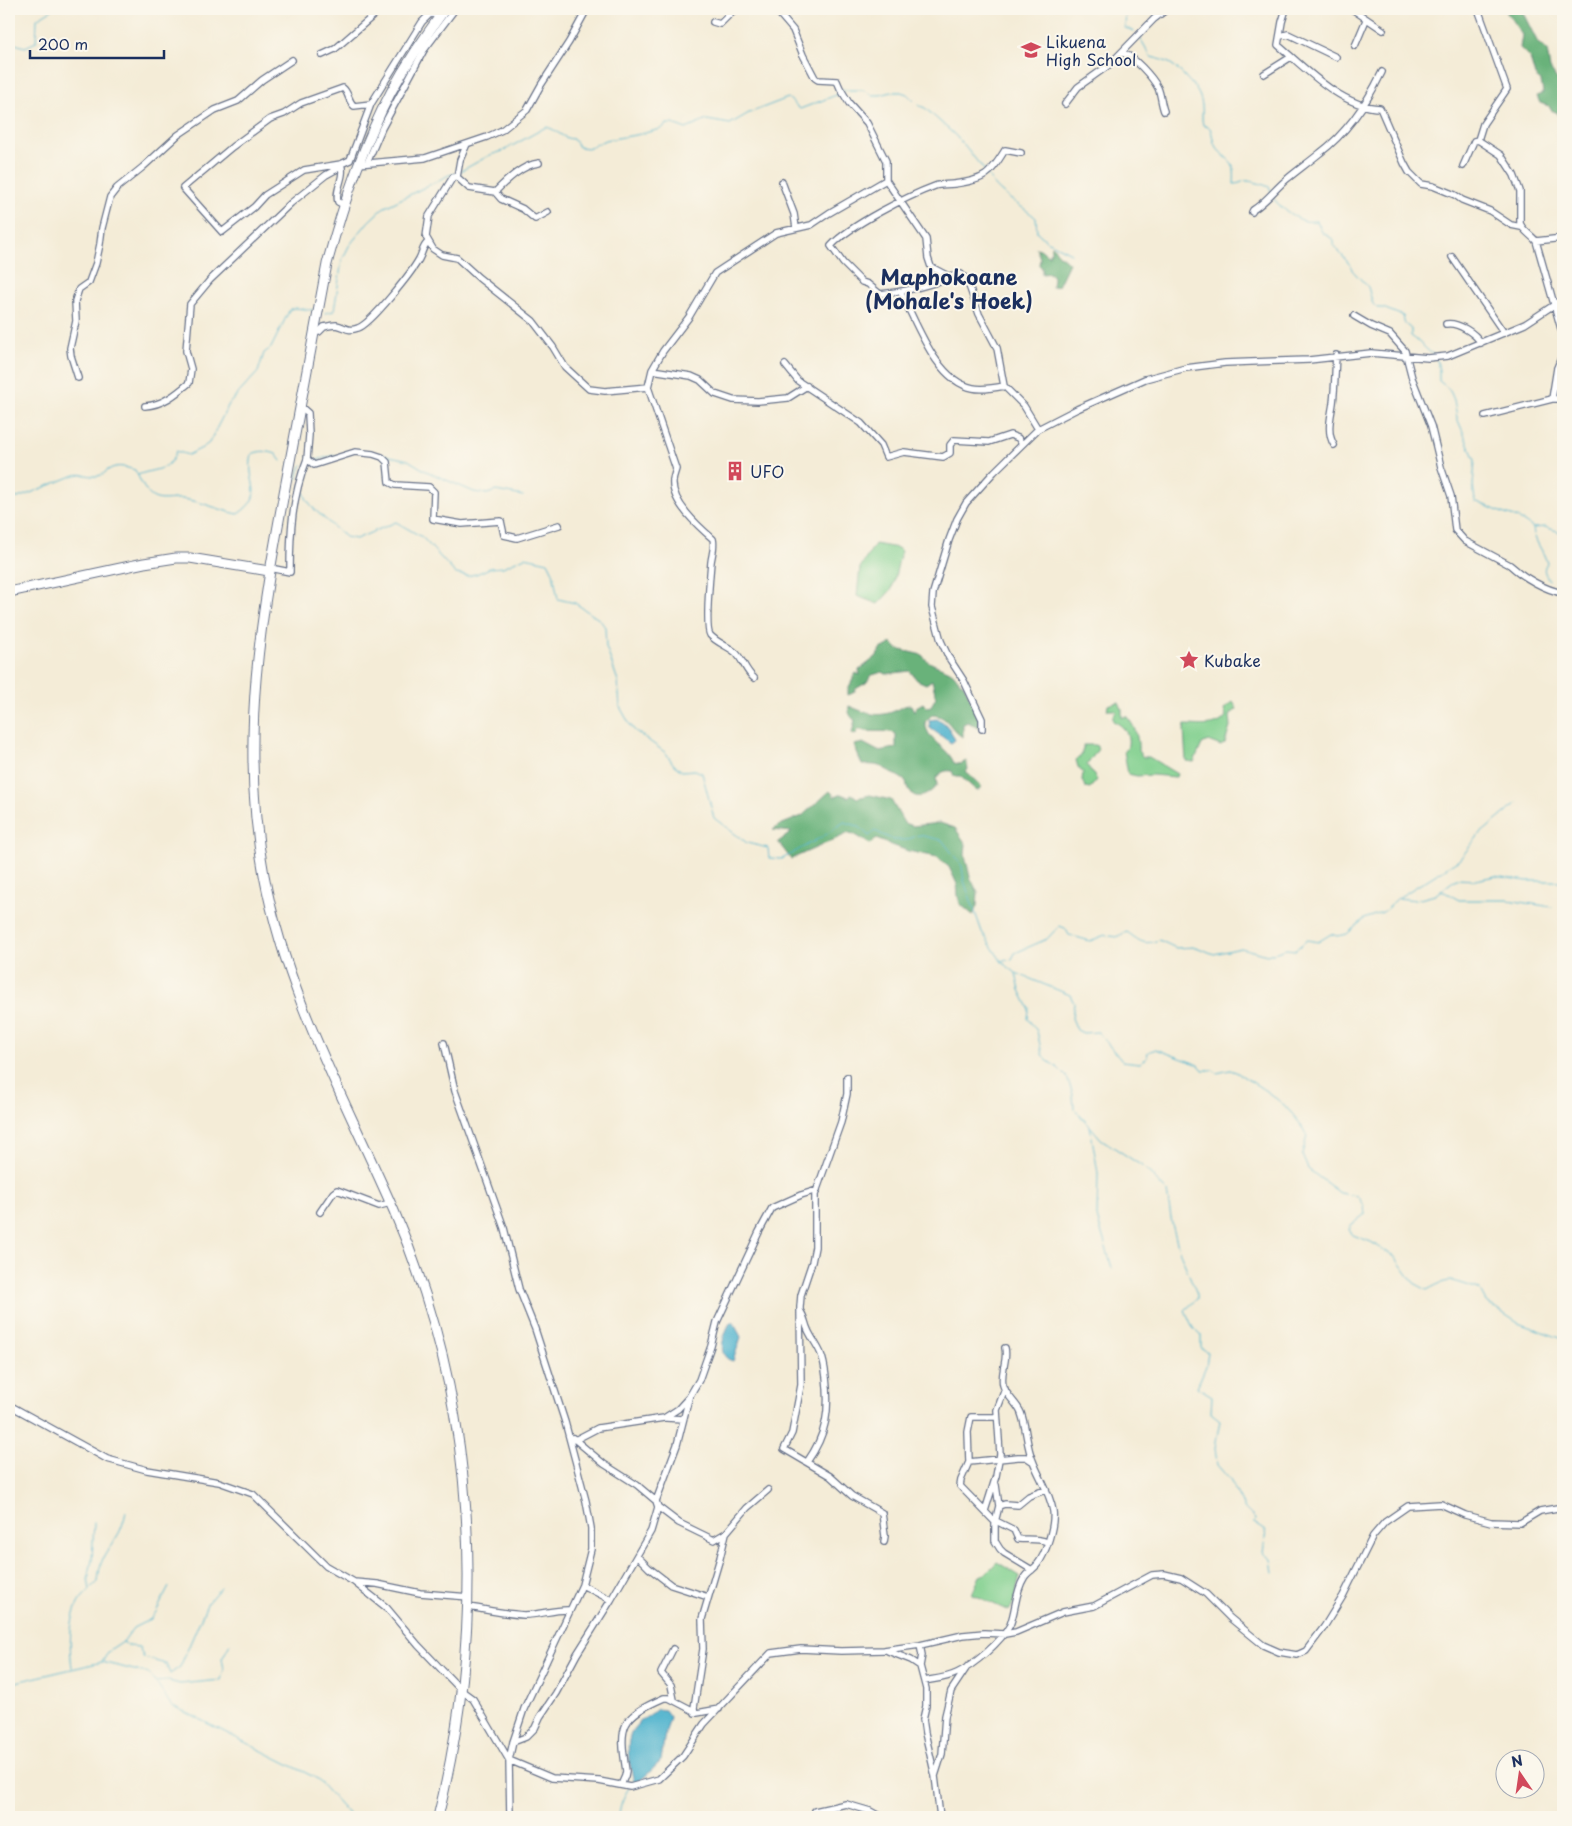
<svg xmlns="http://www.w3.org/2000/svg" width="1572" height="1826" font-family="'Playpen Sans',sans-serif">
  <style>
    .green { fill: #82d08f; stroke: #4e8076 }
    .forest { fill: #69b27a; stroke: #42706c }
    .water { fill: #4fb3ce; stroke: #357196 }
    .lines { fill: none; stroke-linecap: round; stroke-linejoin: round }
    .stream { stroke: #4fb3ce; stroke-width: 1 }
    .minor-casing { stroke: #677188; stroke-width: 8 }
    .primary-casing { stroke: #677188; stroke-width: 11 }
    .minor { stroke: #fff; stroke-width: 5.5 }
    .primary { stroke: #fff; stroke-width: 9 }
    .labels { text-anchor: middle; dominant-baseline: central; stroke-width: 4; stroke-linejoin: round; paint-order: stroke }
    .poi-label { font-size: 16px; fill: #1b2f5e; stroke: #fbf7ec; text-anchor: start }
    .district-label { font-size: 21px; font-weight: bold; fill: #1b2f5e; stroke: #fbf7ec }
  </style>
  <rect width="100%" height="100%" fill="#fbf7ec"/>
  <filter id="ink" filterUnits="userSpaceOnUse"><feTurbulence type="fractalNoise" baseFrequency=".02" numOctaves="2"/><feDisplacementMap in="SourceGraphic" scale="10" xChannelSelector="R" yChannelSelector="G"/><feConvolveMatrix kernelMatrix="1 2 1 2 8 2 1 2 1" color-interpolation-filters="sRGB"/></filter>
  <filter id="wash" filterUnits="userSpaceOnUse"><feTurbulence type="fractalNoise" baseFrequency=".0096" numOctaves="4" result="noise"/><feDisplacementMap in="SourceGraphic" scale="20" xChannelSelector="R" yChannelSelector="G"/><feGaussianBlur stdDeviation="1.12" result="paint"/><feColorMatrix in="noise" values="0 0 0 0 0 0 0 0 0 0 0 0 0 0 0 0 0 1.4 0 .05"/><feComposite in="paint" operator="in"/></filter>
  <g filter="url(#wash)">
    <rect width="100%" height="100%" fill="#f4ecd7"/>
    <path class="green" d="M875 544 898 548 901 551 892 589 878 604 857 596 860 568Z
      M1119 702 1122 709V718L1126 716C1135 725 1139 739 1138 751L1143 757H1149L1177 774 1176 777 1152 775 1137 776 1128 774 1124 751 1127 749C1131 736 1125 726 1113 721V715L1117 712 1114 710H1107L1108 705Z
      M1233 702 1237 709 1231 714 1230 718 1231 724 1225 743 1221 746 1208 741 1202 744 1194 762 1186 761 1184 730 1185 725C1198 725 1218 729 1226 716L1224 709Z
      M1084 745H1096L1098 749 1087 765 1097 780 1090 788 1085 787 1082 780 1083 773 1078 767 1076 760 1081 756Z
      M997 1562 1020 1576 1013 1604 1009 1611 972 1594 980 1576 985 1574Z"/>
    <path class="forest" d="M1507 9H1521L1538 43 1547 50 1550 69 1563 88V122L1559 120 1558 113 1551 110 1549 106 1540 103 1537 96 1543 93 1541 81 1535 76 1530 58 1520 48 1522 35 1507 13Z
      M1053 246 1059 256 1060 255 1069 263 1058 286 1052 287 1053 277 1050 273 1042 274V268L1039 265 1040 258 1036 248 1040 249 1049 256V253L1051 252V247Z
      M892 643 897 649 922 655C929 665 940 666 950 671 956 674 958 682 964 685L980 719 979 728 968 722 963 724V737C950 731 949 715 932 715L925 722C927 743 947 745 954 763L961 764 966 761 968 769 966 772 982 787 977 791 960 776H954L952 771C945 770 941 772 936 778L937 785C931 793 918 802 910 792 907 789 907 785 906 781 899 777 885 768 879 766 874 764 867 765 862 765L854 745 863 743 878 751 896 748V734C888 729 871 734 859 729L855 735 852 733 855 720C850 717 848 712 849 706 864 712 875 718 892 712 899 709 903 705 911 705L914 711 916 707 923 703 927 707 931 706 936 697 932 680 926 684 917 680 910 671 886 674 883 672 872 675 866 683 857 688 853 693 848 695V689L856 673 860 675 859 670 876 657 881 649Z
      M830 791 835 797 841 794 848 797 852 794 857 798 870 795 891 800 904 823 912 826 940 823 955 828 966 844 965 855 970 877 978 893 977 906 973 915 960 904 958 896 957 884 949 867 937 857 908 851 876 839 870 844 854 834 849 833 791 859 778 842 792 832 773 830 780 825 802 816Z"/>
    <path class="water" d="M936 719C946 721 951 731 955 740L951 743 930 728 929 720Z
      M733 1322 741 1337 733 1361C715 1357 724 1334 730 1323Z
      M657 1709 665 1710 670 1717 664 1739 661 1761 640 1781 634 1782C630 1765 623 1742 635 1727 640 1720 651 1715 657 1709Z"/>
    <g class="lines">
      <path class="stream" d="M1126 9 1125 28 1134 31
        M1140 38 1151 57C1169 61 1175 65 1187 79 1195 87 1200 93 1202 105 1203 112 1201 118 1203 125L1210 128C1213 134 1212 141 1216 147 1229 164 1236 157 1234 184 1239 184 1241 182 1245 181 1250 180 1265 185 1269 187L1271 191
        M9 42 25 47 36 42 37 19 53 9
        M843 90H863L872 95H880L892 92H901L907 94 918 105 925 108 956 136 986 172
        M461 171 490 155 503 151 546 127C557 129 562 139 573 139L579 147 589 148 605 140 636 135 661 129 667 124H673L686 129 707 120 730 124 749 113 788 98 800 109 839 94 840 92
        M988 175C995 193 1023 206 1036 218L1037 232 1047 241 1071 253
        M1273 197C1276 205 1296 219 1305 221 1308 222 1313 221 1317 221L1322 232 1334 240V246L1351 266 1352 270 1368 287 1373 304 1377 308H1383L1403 316 1405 324 1411 329V336C1419 341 1427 351 1434 355
        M325 313 334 311 342 260 349 246 368 222 383 208 449 175 455 174
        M1437 360 1439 371V381L1448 388 1451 393 1454 400 1457 418 1475 460 1473 485 1475 501 1505 514 1518 518 1533 528 1545 527 1563 533
        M381 454 408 460 426 471 474 492 487 494 496 491 523 496
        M313 461 335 455
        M138 475C154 468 170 472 176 451L188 455 202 448 209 443 229 404 258 372 264 353 271 348 290 309 295 308 313 310
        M297 479 299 470 302 465
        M301 485 307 500 315 510 345 537 356 539 396 522 422 537 456 574 467 576 476 574 490 568 503 567 525 557 548 562 553 572 558 599 575 603 600 620 605 627 606 647 618 681 620 707 629 723 634 730 666 753 674 765 682 771 695 770 702 773 714 818 747 843 768 848 769 858 782 859 827 834 844 822 858 826 869 836 875 831 893 840H906L919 835 942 840 962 866 964 881 982 932 1002 962 1016 973 1070 995 1074 1003 1072 1018 1077 1030 1083 1033 1098 1032 1122 1061 1140 1063 1147 1058 1148 1052 1156 1049 1199 1065 1203 1070H1213L1217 1073 1230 1070 1236 1072C1266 1091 1290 1103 1307 1136L1302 1155 1308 1169 1340 1193 1357 1196 1364 1206 1365 1214 1351 1225 1349 1230 1353 1235 1371 1242 1395 1257 1414 1283 1427 1290C1452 1276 1452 1281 1479 1289L1486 1302 1518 1323 1563 1339
        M9 497 18 498 75 475C85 473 89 477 98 476 103 475 105 472 108 470 118 464 124 467 135 470 139 477 144 491 151 496 159 503 172 498 182 499 201 501 218 510 238 514 268 493 245 484 252 454 261 450 267 451 276 454L281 461
        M1533 528C1534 542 1543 549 1547 563 1542 570 1545 573 1549 580
        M1441 890 1459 900H1508L1552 907
        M1398 898 1459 860 1479 835 1517 803
        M1003 961 1012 959 1015 953 1047 939 1059 926 1065 928 1069 935 1090 941 1105 935 1116 937 1127 932C1140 941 1143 946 1159 940L1176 948 1196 947 1214 954 1241 948 1267 955 1286 949 1295 950 1307 940 1318 942 1331 934 1337 936 1347 934 1364 919 1383 912 1398 898 1416 900 1435 895 1456 879 1476 880 1495 876 1527 881H1559
        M1016 974 1020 990 1029 1008 1028 1019 1037 1031 1042 1054 1045 1059 1058 1068 1067 1077 1073 1095 1074 1109 1090 1126 1098 1173 1097 1217 1112 1268
        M1090 1126 1101 1139 1145 1168 1167 1192 1172 1224 1180 1253 1197 1294V1299L1185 1310 1193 1328 1201 1335V1348L1208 1352 1206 1366 1197 1387 1212 1396 1211 1413 1220 1420 1215 1448 1217 1465 1230 1480 1245 1509 1255 1519 1254 1523 1266 1531 1263 1553 1271 1559 1273 1573
        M90 1590 88 1579 92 1560 94 1522
        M123 1642 129 1646 139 1647 144 1658 166 1664 170 1674 180 1667 208 1602 220 1588
        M103 1661 108 1652 123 1642 133 1628 151 1619 156 1612 169 1587
        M72 1667C69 1648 69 1615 81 1599 86 1593 93 1587 98 1582 100 1558 104 1557 116 1538 121 1531 124 1521 126 1512
        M156 1682 168 1681 180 1684 221 1680 224 1669 222 1659 230 1644
        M9 1685 20 1681 102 1662 150 1674 171 1705 316 1778 351 1817
        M619 1817C619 1807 623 1797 629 1788"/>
    </g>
  </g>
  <g filter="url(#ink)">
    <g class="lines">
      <defs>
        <path id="minor" d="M775 9 793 30 803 55 815 78 818 80 837 81 840 88 849 103 867 123 886 161V180L926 239 928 258 931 267 950 277 961 274 967 280 979 314 997 348 1004 386 1024 406 1038 429
          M1286 9 1282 22 1278 45C1306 69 1342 107 1380 108L1404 163 1409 172 1421 184 1433 186 1455 195 1462 200 1490 211 1511 225 1521 227
          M1352 9 1383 30
          M1563 17V36
          M713 22 720 24 735 9
          M1281 36 1288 34 1336 57
          M1355 46 1366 20
          M1122 53C1133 55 1153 78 1158 88 1161 95 1161 103 1164 111
          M322 55 335 49 381 9
          M1264 74 1291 57
          M1065 104 1078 87 1109 65 1154 19 1167 9
          M1478 140 1501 155 1514 175 1520 191V223C1522 230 1531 235 1536 241L1563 336
          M467 144 460 160 457 177 469 188 495 192 501 199 523 209 535 219 548 212
          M367 163 382 128 424 50 455 9
          M341 164 350 160 371 104 422 22 431 13 440 15
          M358 164 425 158 487 137 502 130 527 110 541 85 569 42 587 9
          M1463 166 1474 141 1478 140 1483 124 1507 89 1478 9
          M457 177H453L429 216 426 237 433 249 442 255 457 258 479 278 533 321 553 347 565 367 589 389 605 391 648 387
          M782 182 794 214 796 228
          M495 192C507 180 522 165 539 163
          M344 205 338 202C334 190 346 177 341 164L304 170 265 195 254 207 222 232 183 188 232 147 270 119 284 114 301 103 343 88C349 93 348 101 354 106L371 104
          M1252 212 1253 210C1266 202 1275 189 1287 179 1298 170 1309 162 1320 153 1348 132 1367 103 1382 72
          M1536 241 1563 238
          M1452 257 1504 333
          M950 277C928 286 904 292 880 294L868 284 862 282 843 263 831 246C850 225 908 196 935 186 940 184 947 185 954 184 985 180 989 176 1005 150L1021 153
          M901 293C917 323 936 381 973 388 982 390 994 388 1004 386
          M1354 316 1371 326 1390 334 1405 351 1412 378 1431 426 1441 467 1451 496 1455 530 1465 541 1510 565C1523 577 1545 590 1563 593
          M1446 324C1458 322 1475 333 1481 343
          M313 332H319L324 327C328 326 333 325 336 325 346 327 347 332 358 328 371 324 412 272 419 259 423 252 422 247 428 242
          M785 365 798 381 861 423 881 445 886 457 904 452 943 457 950 453V445L954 440 989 442 1010 435 1018 438 1022 444
          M1557 368 1563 379
          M652 370 691 376 700 380 715 394 733 400 758 401 788 398 807 386
          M78 378 71 356 70 348 76 321 75 301 79 289 89 282 96 263 100 244 102 228 110 197 117 188 143 167 178 135 215 110 238 101 262 80 292 60
          M1552 399 1557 368 1563 353
          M145 406C163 405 176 394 189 383L191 369 186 351 190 304 210 280 291 203 326 175 337 169V165
          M300 406 308 413 309 435 307 459 314 465 355 452 373 454 382 457 387 462 389 482 395 485 429 487 434 492 433 519 462 524 501 521 504 535 517 538 559 525
          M1485 416 1552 399H1563
          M1334 445C1326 432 1331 417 1333 403 1335 387 1335 371 1336 355
          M270 568 290 572C290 532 292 497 307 459
          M754 678C746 672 743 660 736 653 728 646 717 643 710 635 705 628 710 574 711 562 712 554 715 547 713 539 698 526 671 502 673 481 673 477 675 473 676 469L648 387 652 370 663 351 689 317 715 273 776 233 811 225 829 213 886 180
          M982 729V719L964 681 949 658 941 641 932 607 933 593 949 540 957 519 966 503 994 472 1038 429 1077 409 1145 379 1186 368 1225 363 1309 360 1371 353 1428 358 1448 356 1525 324 1563 299
          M444 1043 455 1091 504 1228 519 1289 535 1329 565 1422 586 1501 591 1528V1549L582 1585 524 1709 513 1742 509 1760 510 1817
          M847 1077V1094L841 1122 815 1195V1247L812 1262 801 1295 800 1307 801 1385 792 1433 784 1449 830 1476 852 1496 882 1513 885 1536 884 1542
          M320 1212 333 1193 337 1190 379 1206 390 1203
          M801 1312C805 1318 805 1324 808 1330 812 1339 818 1346 821 1354 824 1361 825 1369 826 1377 830 1410 827 1434 807 1462
          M9 1405 107 1459 147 1470 219 1482 253 1494 326 1566 354 1582 377 1584 420 1593 469 1597
          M997 1417H971L968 1432 969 1462 961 1480 960 1486 995 1522V1541L1000 1549 1004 1553 1032 1570
          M666 1418 683 1419
          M573 1438 604 1464 637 1485 656 1501 658 1507 651 1531 611 1600 582 1585
          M575 1440 598 1428 664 1418 678 1409 689 1397 699 1380 711 1346 717 1322 759 1232 772 1208 801 1195 817 1190
          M969 1462 1018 1457H1026L1032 1461
          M994 1484 996 1485 999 1506 995 1522
          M656 1501 677 1445 689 1398
          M999 1506 1005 1504 1018 1505 1029 1496 1045 1490
          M658 1507 679 1523 714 1540 726 1533 747 1508 768 1490
          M985 1511 996 1476 1000 1454 997 1410 1005 1389
          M996 1521 1014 1530 1018 1539C1028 1540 1038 1538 1047 1542
          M637 1556 649 1568 671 1585 708 1597
          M354 1582 387 1608 418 1645 462 1691 473 1699 509 1760 552 1778 599 1781 630 1787 659 1779 683 1756 704 1724 771 1653 801 1649 841 1651 884 1650 920 1645 963 1635 984 1633 1005 1634 1016 1632 1063 1612 1094 1606 1152 1575 1164 1574 1181 1578 1206 1594 1230 1618 1263 1645 1279 1652 1297 1655 1306 1651 1324 1627 1343 1596 1373 1536 1385 1522 1408 1506 1441 1504 1465 1515 1491 1522 1520 1523 1540 1511 1563 1507
          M469 1607C487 1610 505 1614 524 1615 540 1615 554 1609 570 1610
          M920 1645 922 1655 920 1666
          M673 1649 661 1673 671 1685 674 1700
          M888 1651 911 1660 920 1666 926 1689V1706L923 1719 925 1733 935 1776 940 1817
          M924 1681C935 1679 947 1678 957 1673 974 1665 1001 1642 1010 1625 1016 1610 1015 1592 1024 1578 1027 1572 1033 1570 1037 1565 1046 1554 1055 1525 1053 1511 1050 1493 1039 1477 1033 1461 1026 1446 1027 1429 1021 1413 1017 1403 1006 1396 1003 1385 1000 1372 1008 1361 1005 1348
          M719 1709 697 1713H695L694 1708 703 1649 702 1619 720 1558 726 1533
          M513 1742 526 1737 535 1728 540 1717 556 1693 577 1654 611 1600
          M935 1776 942 1754 945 1716 951 1691 967 1667
          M621 1785 625 1776 626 1771C619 1726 620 1717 664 1698H669L694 1711
          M815 1811 846 1804 870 1811 881 1817"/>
        <path id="primary" d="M9 592 144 563 176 558H190L269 571
          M438 1817C488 1616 477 1403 394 1211 345 1099 287 997 264 875 238 738 262 611 287 477 301 406 313 335 327 264 343 204 362 147 391 92 407 63 425 36 445 9"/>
      </defs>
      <use href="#minor" class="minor-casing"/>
      <use href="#primary" class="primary-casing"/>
      <use href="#minor" class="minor"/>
      <use href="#primary" class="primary"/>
    </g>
  </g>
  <defs>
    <symbol id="school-bare" viewBox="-9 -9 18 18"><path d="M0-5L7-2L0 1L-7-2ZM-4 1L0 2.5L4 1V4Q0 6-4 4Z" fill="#d1495b" stroke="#fbf7ec" stroke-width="2.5" paint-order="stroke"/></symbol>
    <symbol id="building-bare" viewBox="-9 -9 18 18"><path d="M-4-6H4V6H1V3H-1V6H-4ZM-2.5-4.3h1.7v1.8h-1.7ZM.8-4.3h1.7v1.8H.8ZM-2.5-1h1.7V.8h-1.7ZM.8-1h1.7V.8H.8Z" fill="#d1495b" stroke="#fbf7ec" stroke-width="2.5" paint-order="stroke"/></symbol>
    <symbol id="sight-bare" viewBox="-9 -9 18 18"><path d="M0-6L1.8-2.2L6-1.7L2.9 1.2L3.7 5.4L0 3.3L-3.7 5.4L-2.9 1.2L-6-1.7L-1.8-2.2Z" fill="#d1495b" stroke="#fbf7ec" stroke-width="2.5" paint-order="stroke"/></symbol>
  </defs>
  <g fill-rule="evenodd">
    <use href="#school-bare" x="1017" y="36" width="28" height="28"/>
    <use href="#building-bare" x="721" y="457" width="28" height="28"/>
    <use href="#sight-bare" x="1175" y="646" width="28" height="28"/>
  </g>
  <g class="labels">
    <g class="poi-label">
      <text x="1046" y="41">Likuena<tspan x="1046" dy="18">High School</tspan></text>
      <text x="750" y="471">UFO</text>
      <text x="1204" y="660">Kubake</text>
    </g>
    <g class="district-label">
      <text x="949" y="276">Maphokoane<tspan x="949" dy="24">(Mohale's Hoek)</tspan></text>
    </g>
  </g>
  <rect width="1572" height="1826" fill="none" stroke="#fbf7ec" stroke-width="30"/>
  <g transform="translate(1520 1774) rotate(347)"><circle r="24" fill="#fbf7ec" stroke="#a1a7b3"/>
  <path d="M0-4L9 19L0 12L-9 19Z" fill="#d1495b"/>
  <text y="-8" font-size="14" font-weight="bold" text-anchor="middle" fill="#1b2f5e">N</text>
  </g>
  <path d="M30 50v8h134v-8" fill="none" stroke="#1b2f5e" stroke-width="2.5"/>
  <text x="38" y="50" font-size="15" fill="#1b2f5e" stroke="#fbf7ec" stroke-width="4" paint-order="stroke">200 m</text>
</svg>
